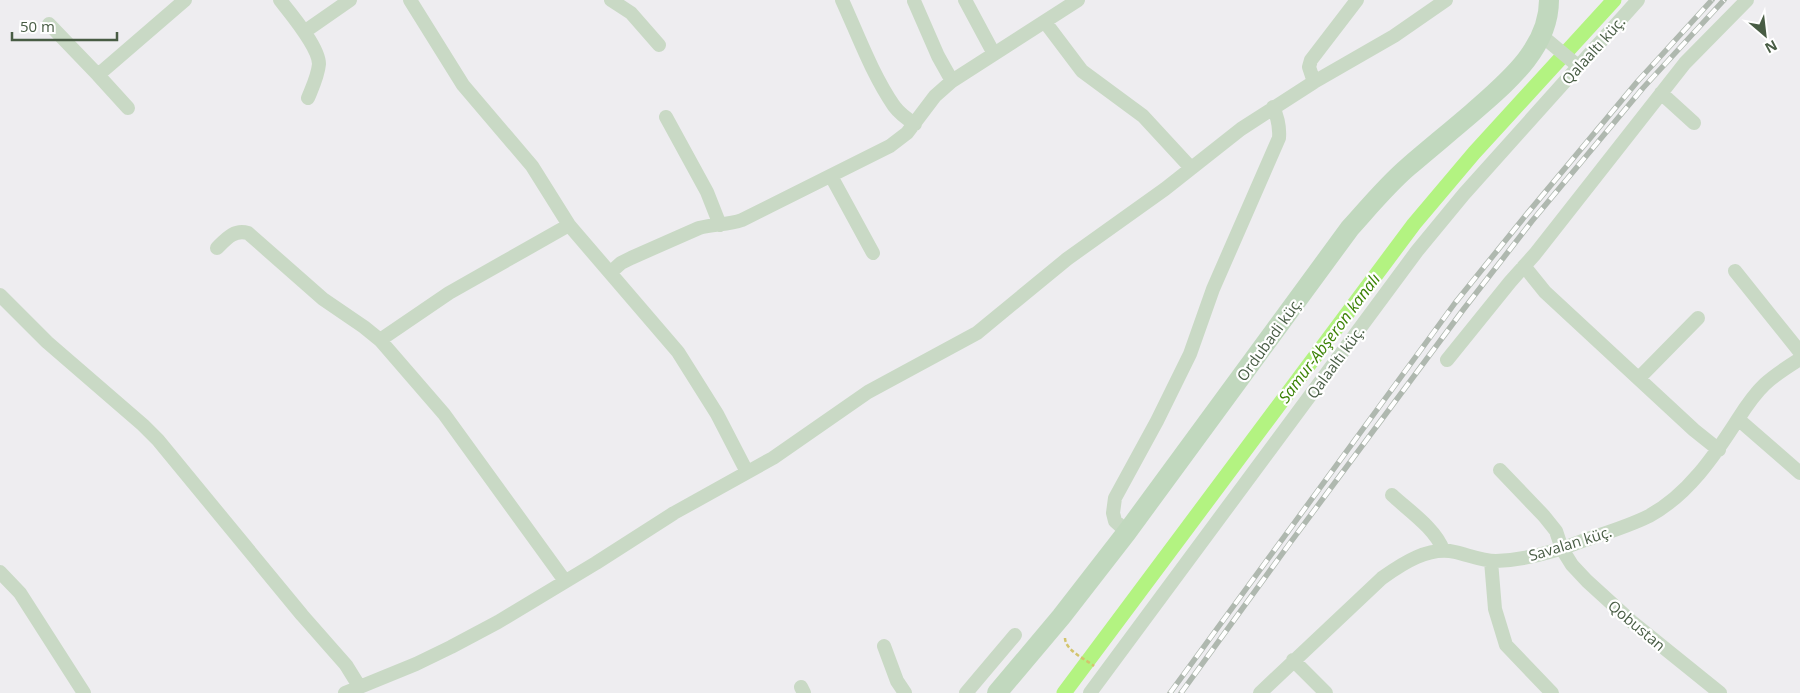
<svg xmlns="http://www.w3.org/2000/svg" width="1800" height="693" font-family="'Open Sans',sans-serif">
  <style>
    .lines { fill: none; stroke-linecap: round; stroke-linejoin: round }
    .canal { stroke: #b3f381; stroke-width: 15 }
    .path { stroke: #d3c46d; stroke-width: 2.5; stroke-dasharray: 4 2.5; stroke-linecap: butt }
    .street { stroke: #c9d9c5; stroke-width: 14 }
    .secondary { stroke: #c1d8be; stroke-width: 20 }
    .rail-casing { stroke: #afb8af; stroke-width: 5.5 }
    .rail { stroke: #fff; stroke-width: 4; stroke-dasharray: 11; stroke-linecap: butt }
    .labels { text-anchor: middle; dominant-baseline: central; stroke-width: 4.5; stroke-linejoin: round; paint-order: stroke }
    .street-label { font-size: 15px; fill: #485c44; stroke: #fff }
    .water-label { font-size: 16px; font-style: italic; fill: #3c8206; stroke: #fff }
  </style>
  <rect width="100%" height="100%" fill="#eeedf0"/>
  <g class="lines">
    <path class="canal" d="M1064 693 1414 224 1474 153 1614 0"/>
    <path class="path" d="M1065 638C1065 650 1085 659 1094 666"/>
    <path class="street" d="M280 0C291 14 319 47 319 64 318 76 312 88 308 98
      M410 0 463 85 532 166 569 225 678 352 717 414 747 472
      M611 0 631 13 659 45
      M842 0C858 35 872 74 894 106 900 114 907 119 915 124
      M965 0 994 54
      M914 1 938 56 952 81
      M1045 22 1082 71 1143 116 1191 168
      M49 24 98 75 128 108
      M304 32 350 0
      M1541 35 1578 66
      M98 75 185 0
      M1314 82 1309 67 1311 60 1357 0
      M1661 93 1694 123
      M666 117 707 192 720 225
      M831 176 873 253
      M217 248C226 239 234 229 248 233L323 299 364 327 380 340 444 414 565 581
      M1524 266 1545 292 1694 430 1719 450
      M1735 271 1800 352
      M611 272 621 263 631 258 699 228C713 224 728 225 742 220L890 146 907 133 935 96 952 81 1078 0
      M0 295 47 342 143 425 158 440 302 615 346 665 359 686
      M380 340 449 293 569 225
      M1800 359C1768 379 1759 386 1738 419L1800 473
      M1447 360 1510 282 1535 254 1685 63 1747 0
      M1639 378 1698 318
      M1500 470 1544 516 1556 531 1562 549 1572 565 1587 581 1632 622 1720 693
      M1392 495C1408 510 1436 529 1443 550
      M1127 532 1115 521 1113 513 1115 498 1157 421 1190 354 1213 289 1279 138C1280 126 1278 118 1273 107
      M1491 561 1495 609 1506 645 1552 693
      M0 572 20 593 84 693
      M884 646 897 681 905 693
      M1293 660 1326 693
      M801 687 804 693
      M345 693 416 664 451 647 498 622 596 563 674 513 773 458 868 392 977 333 1067 259 1165 189 1241 129 1314 82 1394 36 1446 0
      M966 693 1015 635
      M1090 693 1417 251 1464 194 1638 0
      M1260 693 1382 578C1403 563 1429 546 1455 552 1468 555 1483 561 1496 561 1526 560 1557 551 1585 540 1606 533 1629 526 1649 516 1688 495 1715 455 1738 419"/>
    <path class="secondary" d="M997 693 1061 617 1127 532 1350 228C1369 207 1387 185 1408 167 1429 149 1451 131 1472 113 1506 83 1549 49 1549 0"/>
    <defs>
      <path id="rail" d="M1170 693 1455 303 1526 215 1637 82 1712 0
        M1181 693 1290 543 1463 310 1532 221 1643 88 1724 0"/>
    </defs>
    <use href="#rail" class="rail-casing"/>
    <use href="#rail" class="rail"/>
  </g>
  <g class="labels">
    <g class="street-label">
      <text transform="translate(1593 50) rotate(-48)">Qalaaltı küç.</text>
      <text transform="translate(1269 339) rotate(-54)">Ordubadi küç.</text>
      <text transform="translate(1335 362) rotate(-54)">Qalaaltı küç.</text>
      <text transform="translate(1570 543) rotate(-17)">Savalan küç.</text>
      <text transform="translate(1637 625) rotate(40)">Qobustan</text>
    </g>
    <g class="water-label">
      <text transform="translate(1329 338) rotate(-53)">Samur-Abşeron kanalı</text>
    </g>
  </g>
  <g transform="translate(1765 35) rotate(152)" stroke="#ffffff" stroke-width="4" paint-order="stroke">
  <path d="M0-4L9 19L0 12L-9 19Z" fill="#485c44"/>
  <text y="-8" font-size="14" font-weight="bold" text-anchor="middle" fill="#485c44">N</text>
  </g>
  <path d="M12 32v8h105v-8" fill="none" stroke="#485c44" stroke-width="2.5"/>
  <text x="20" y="32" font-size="15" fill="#485c44" stroke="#ffffff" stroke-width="4" paint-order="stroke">50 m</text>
</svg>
